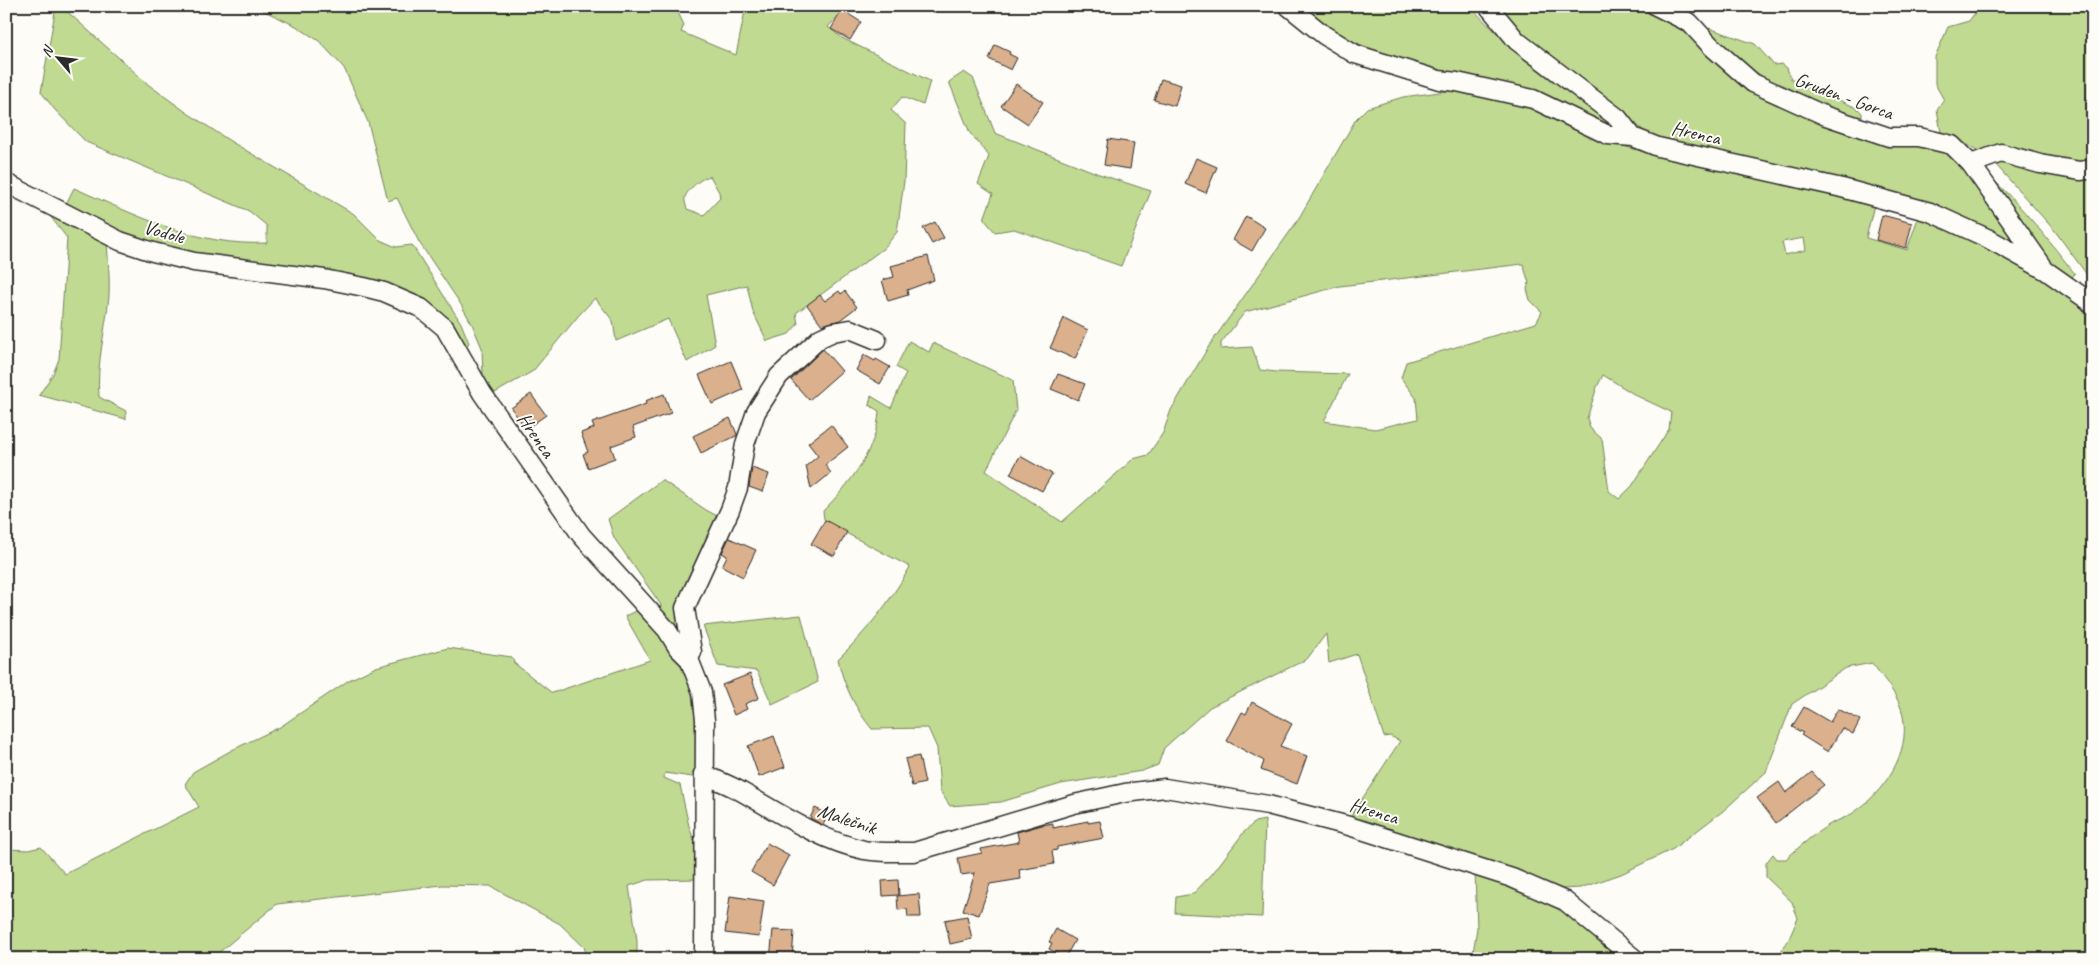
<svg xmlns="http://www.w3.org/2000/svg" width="2099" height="965" font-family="Caveat,sans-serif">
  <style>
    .green { fill: #c0da91; stroke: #76825e; fill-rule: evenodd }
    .building { fill: #dbb08c; stroke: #2b2b2b }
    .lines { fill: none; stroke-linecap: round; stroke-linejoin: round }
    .minor-casing { stroke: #2b2b2b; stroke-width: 21 }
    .minor { stroke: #fdfcf7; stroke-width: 18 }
    .labels { text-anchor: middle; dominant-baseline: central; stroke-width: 4; stroke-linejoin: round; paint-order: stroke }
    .street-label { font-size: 20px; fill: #2b2b2b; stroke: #fdfcf7 }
  </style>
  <rect width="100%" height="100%" fill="#fdfcf7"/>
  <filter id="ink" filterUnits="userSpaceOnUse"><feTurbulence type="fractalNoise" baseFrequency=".02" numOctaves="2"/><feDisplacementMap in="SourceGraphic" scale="10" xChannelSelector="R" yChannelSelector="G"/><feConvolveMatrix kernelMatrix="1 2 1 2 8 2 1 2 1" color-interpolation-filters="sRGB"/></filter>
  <g filter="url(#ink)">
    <path class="green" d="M56 6H61L149 85 186 112 230 141 354 214 380 240 396 247 412 245 461 323 469 343 466 346 454 324 436 308 402 290 366 280 197 256 148 245 64 208 74 188C136 215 197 247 267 243V226L249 211 86 142 55 110 41 92Z
      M254 6H675L684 25 681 32 736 55 746 6H848L828 27 842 38 930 81 923 105 902 97 891 110 906 124 904 181 897 232 884 248 796 313 798 324 789 334 767 341 753 312 747 285 706 295 715 345 687 362 668 319 616 341 613 321 595 298 579 315 533 371 495 393 483 377 482 348 472 324 460 303 419 242 397 198 388 201 368 122 344 68 319 41 296 26ZM710 176 719 192 720 198 704 215 687 209C686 205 684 201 685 197 688 189 702 177 710 176Z
      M1299 6H1470C1511 52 1563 84 1612 120L1608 125 1594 122 1461 78 1393 59 1335 33Z
      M1487 6H1633L1673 24 1700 43 1757 91 1936 144C1945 148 1957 151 1965 156 2007 187 2043 233 2075 274L2069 280 1928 205 1668 144 1647 134 1623 112 1562 70Z
      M1980 6H2093V283L2055 231 1988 156 1957 139 1941 133 1937 109 1944 100 1935 84V57L1948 27 1969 21Z
      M1709 28 1755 44 1774 65 1782 64 1787 68 1791 79 1802 80 1812 88 1857 108 1862 113V123C1826 108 1787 94 1754 71 1738 60 1722 46 1707 32Z
      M964 72 973 78 995 133 1099 174 1151 191 1121 266 1014 229 995 232 984 219 993 194 978 184 989 156 970 133 949 82Z
      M1447 91 1473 92 1527 104 1616 144 1663 157 1875 201 1866 238 1907 250 1919 215C1979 243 2046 266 2093 315V959H1776L1789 939 1798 918 1792 902 1766 877V863L1773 854 1777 859H1786C1800 846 1815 833 1832 823 1838 820 1846 818 1853 813 1883 793 1911 754 1903 716 1900 697 1883 678 1872 663L1846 668 1792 704 1766 772 1723 811 1673 849 1621 874 1580 888 1560 889 1361 824 1351 816 1400 741 1390 736 1384 737 1357 654 1329 663 1326 634 1307 659 1210 707 1164 748 1158 765 1142 771 1061 784 1001 802 950 806 940 791 937 748 928 728 872 729C856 710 843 684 838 659 867 631 890 602 910 567L827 523 824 519 823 511C849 485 877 450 879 411L869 405 871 396 891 408 906 373 896 367 909 341 929 352 933 343 1013 380 1016 410 986 471 1062 522 1133 459 1148 455 1163 433 1171 410 1209 346 1296 223 1356 119 1367 108 1403 97ZM1804 238 1806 250 1785 255 1782 242ZM1523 264 1529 283 1527 289 1530 300 1542 312 1536 323 1406 362 1401 378 1416 398 1418 419 1375 429 1324 421 1348 374 1276 372 1260 370 1252 347 1221 349V343L1245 312 1340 286ZM1603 375 1637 396 1671 412 1669 429 1632 486 1619 499 1609 491 1602 439 1590 428 1587 418 1597 387Z
      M43 207 107 241C108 259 110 278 109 296 106 329 96 363 99 397L126 411V419L39 395 53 374 59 359 67 238Z
      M662 480 706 510 721 518 680 608 689 646 659 614 661 605 614 538 608 519Z
      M640 609 682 663 698 698 699 778 665 773 664 778 680 785 689 826 695 843 698 879 648 880 629 886 637 940V959H588L584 947 560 924 490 886 442 885 277 904 211 959H6V849L28 850 41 847 65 874 199 807 185 784 193 772 232 750 280 727 349 680 376 667 448 648 512 657 514 663 552 693 650 660 625 616Z
      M801 615 818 682 772 704 757 671 718 666 703 626Z
      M1265 820 1262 917 1175 913 1176 897 1193 894 1213 873 1244 832 1255 822Z
      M1475 872 1545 901 1573 918 1623 959H1472L1477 928Z"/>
    <path class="building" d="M842 10 861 22 850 40 831 29Z
      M995 45 1010 52 1009 54 1017 58 1011 70 989 59Z
      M1161 79 1181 85 1175 106 1154 100Z
      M1016 84 1043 102 1028 124 1001 106Z
      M1108 139 1134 143 1130 169 1104 165Z
      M1196 158 1217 167 1206 193 1185 184Z
      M1882 215 1912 223 1906 248 1876 240Z
      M1246 216 1265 228 1252 251 1233 240Z
      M935 222 944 238 932 244 923 228Z
      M928 256 934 280 907 290 908 295 888 301 882 280 894 277 891 266Z
      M839 291 841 294 845 291 857 307 840 320 822 325 807 305 820 295 825 301Z
      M1064 318 1088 330 1075 359 1050 348Z
      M823 349 842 371 809 400 791 380Z
      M864 355 875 361 876 359 890 367 880 384 856 370Z
      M731 361 743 390 712 404 699 375Z
      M1058 374 1085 384 1078 400 1051 389Z
      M531 394 546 415 526 429 511 408Z
      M664 394 671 413 633 427 636 437 611 446 615 458 588 468 583 454 588 452 581 433 594 428 592 423 646 404 645 401Z
      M730 418 737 434 736 436 701 453 693 436Z
      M831 425 848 447 825 465 831 473 811 489 806 466 818 456 808 443Z
      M1020 456 1052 474 1042 491 1010 474Z
      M752 468 769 474 763 492 749 487Z
      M825 520 847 532 834 556 811 544Z
      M729 538 756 550 743 577 722 566 727 556 722 553Z
      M750 674 759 698 745 704 747 709 734 715 722 685Z
      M1252 702 1292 724 1280 746 1307 756 1297 784 1261 770 1264 761 1227 741 1242 712 1246 714Z
      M1804 707 1830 722 1838 709 1860 720 1853 734 1842 728 1828 752 1801 735 1803 733 1792 727Z
      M774 736 785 767 759 777 748 746Z
      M919 756 925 783 912 786 905 759Z
      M1812 772 1824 785 1776 823 1757 798 1779 782 1786 793Z
      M815 808 828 814 823 825 810 818Z
      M1088 821V823L1100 821 1104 838 1057 847V850L1052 851 1054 864 1019 870 1021 879 990 884 979 915 963 910 975 873 961 875 958 858 982 853 981 849 1019 842 1017 832 1042 825 1053 823V828Z
      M767 843 789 855 773 885 751 872Z
      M898 880 899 895 883 896 882 881Z
      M919 894 921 917H908L907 909 898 910 897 896Z
      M730 896 764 901 759 937 725 933Z
      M967 916 972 939 950 944 945 920Z
      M1056 929 1075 940 1065 958 1049 949 1052 943 1049 942Z
      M773 930 794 931 792 959H770Z"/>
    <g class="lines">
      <defs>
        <path id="minor" d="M1288 6 1324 35 1355 54 1439 80 1457 82 1533 99 1608 135 1633 137 1658 147 1842 188 1930 212 1987 238 2045 270 2089 301 2093 306
          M1488 6 1517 41 1618 118 1633 137
          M1656 6 1690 23 1711 46 1753 83 1826 116 1889 137H1919L1952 145 1971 164 2042 265
          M1971 164 2001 153 2040 164 2080 171 2093 169
          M6 183 120 241 153 252 194 262 324 279 364 287 384 292 421 308 445 328 482 393 581 535 667 630 678 648 689 659 702 692 705 720 704 959
          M689 659 692 652 685 608 730 510 738 488 745 444 756 412 779 376 820 338 833 332 850 329 877 340
          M703 774C716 780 730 785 742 792 781 814 819 840 864 850 880 853 897 852 914 852L1074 804 1125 793 1165 788 1268 805 1349 826 1512 878 1565 901 1635 959"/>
      </defs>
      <use href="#minor" class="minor-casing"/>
      <use href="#minor" class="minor"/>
    </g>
  </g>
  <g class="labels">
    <g class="street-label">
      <text transform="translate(1844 96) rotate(20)">Gruden - Gorca</text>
      <text transform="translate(1696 133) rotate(13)">Hrenca</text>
      <text transform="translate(164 232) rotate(16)">Vodole</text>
      <text transform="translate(536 435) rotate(55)">Hrenca</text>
      <text transform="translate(1374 811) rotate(17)">Hrenca</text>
      <text transform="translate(847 819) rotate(18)">Malečnik</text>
    </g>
  </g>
  <rect width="2099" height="965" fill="none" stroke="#fdfcf7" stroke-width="25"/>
  <rect x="12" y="12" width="2074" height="940" fill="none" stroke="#2b2b2b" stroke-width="2" filter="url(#ink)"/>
  <g transform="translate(58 58) rotate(298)" stroke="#fdfcf7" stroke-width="4" paint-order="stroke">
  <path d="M0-4L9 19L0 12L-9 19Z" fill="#2b2b2b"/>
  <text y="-8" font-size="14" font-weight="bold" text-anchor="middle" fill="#2b2b2b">N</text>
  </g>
</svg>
